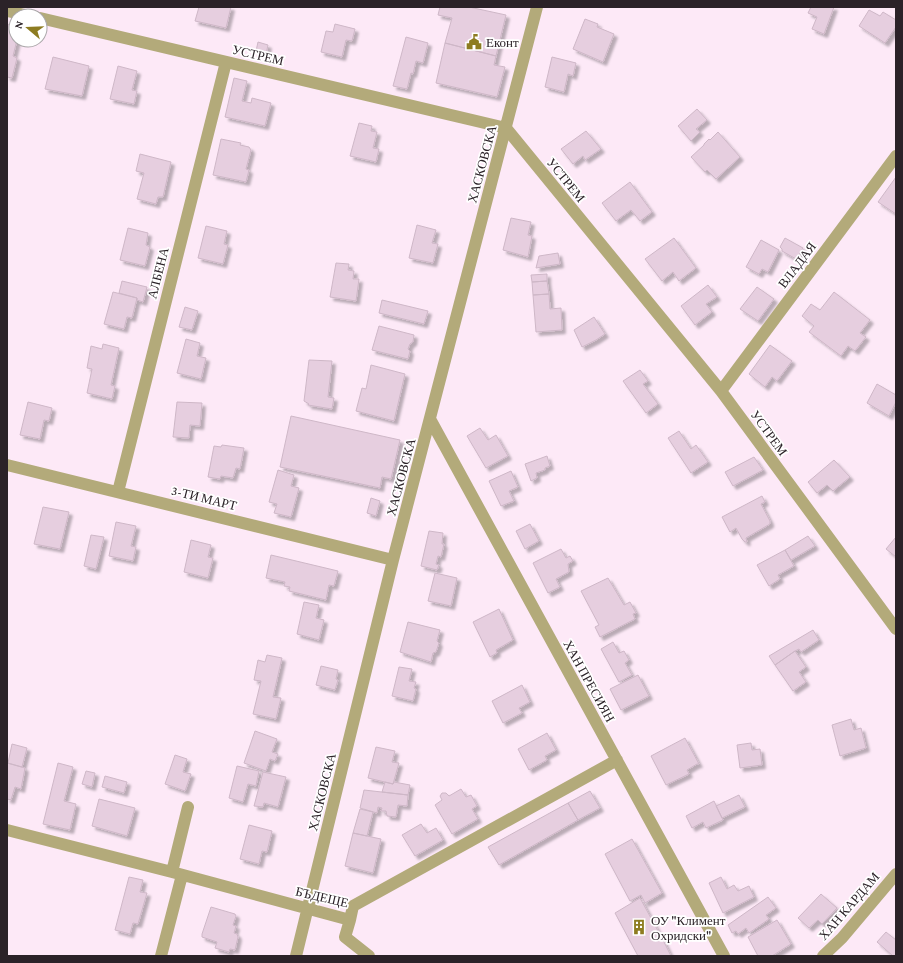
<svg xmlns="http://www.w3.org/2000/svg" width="903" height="963" font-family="'Crimson Pro',serif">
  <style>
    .building { fill: #e6cedf; stroke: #ceb7c7; filter: url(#shadow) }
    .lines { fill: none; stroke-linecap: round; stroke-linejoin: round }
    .minor { stroke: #b3aa7a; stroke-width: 12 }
    .labels { text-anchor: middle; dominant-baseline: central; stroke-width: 3.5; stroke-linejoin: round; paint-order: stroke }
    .poi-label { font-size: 13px; fill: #2b2228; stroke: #fff; text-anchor: start }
    .street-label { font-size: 13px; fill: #2b2228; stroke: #fff }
  </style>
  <defs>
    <filter id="shadow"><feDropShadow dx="3.5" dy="3.5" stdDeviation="1" flood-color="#0004"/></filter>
  </defs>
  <rect width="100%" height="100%" fill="#fde9f7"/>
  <path class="building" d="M199 7H231L226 28 195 21Z
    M440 7H469L506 15 496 56 445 43 452 18 438 15Z
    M811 7H834L824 34 812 29 817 17 808 13Z
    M869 10 880 16 883 12 896 20V27L885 43 859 26Z
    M585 19 598 24 597 27 614 34 603 62 573 49Z
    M7 24 16 26 17 40 13 56 17 58 12 78 7 77Z
    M335 24 355 29 352 41 346 40 342 57 321 52 326 31 333 32Z
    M406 37 428 43 423 63 416 61 413 74 411 73 407 89 393 86Z
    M258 42 268 45 266 54 256 51Z
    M445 43 496 56 494 65 505 67 497 97 436 83Z
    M53 57 89 66 82 96 45 89Z
    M552 57 576 63 573 76 568 74 564 92 545 87Z
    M118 66 137 71 132 90 137 91 134 104 110 99Z
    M234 78 247 81 242 101 251 103 252 98 271 103 265 126 225 117Z
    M697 109 707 120 696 129 700 132 691 141 678 126Z
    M359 123 372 126 371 131 377 132 373 148 379 149 376 162 350 156Z
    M586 131 601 149 585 160 583 156 573 164 561 149Z
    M718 132 740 157 716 179 707 170 705 172 691 157 704 145V144L709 139 710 140Z
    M221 139 241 143 240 145 249 147 251 150 246 169 249 170 246 182 213 175Z
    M140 154 171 162 163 197H158L156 204 137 199 144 173 136 171Z
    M896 177V214L878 202Z
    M630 182 652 212 640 221 631 210 616 221 602 203Z
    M511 218 531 222 528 235 532 236 528 257 503 250Z
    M417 225 436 230 432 243 438 244 433 263 409 258Z
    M206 226 227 231 224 244 228 245 223 264 198 258Z
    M128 228 148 233 146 245 150 247 145 266 120 260Z
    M674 238 696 268 679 281 673 272 662 281 645 259Z
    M785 238 803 248 796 259 782 251V249L780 247Z
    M761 240 779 250 768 272 762 269 759 274 746 267Z
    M558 253 560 264 536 268 539 256Z
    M336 263 349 264 348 270 354 271 353 279H359L356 301 330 297Z
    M547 274V281L532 282 531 275Z
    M122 281 147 287 143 302 137 300V298L119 293Z
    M547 281 549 294 533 295 532 282Z
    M708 285 717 297 706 304 712 312 695 325 681 306Z
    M757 287 774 299 758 321 740 309Z
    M113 292 137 298 132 318 127 317 124 329 104 324Z
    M834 292 870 320 860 333 866 337 855 351 848 346 841 356 809 332 814 326 802 316 811 304 820 310Z
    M549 294 550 309 561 308 562 330 536 332 533 295Z
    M382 300 428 311 424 324 379 313Z
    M185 307 198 311 192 330 179 327Z
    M594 317 605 334 596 340 582 347 574 330Z
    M379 326 414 335 413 342 410 344 408 349 410 351 408 359 372 350Z
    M186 339 200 343 197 356 206 358 201 379 177 373Z
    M103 344 119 348 111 385 115 386 112 399 87 393 92 369 87 368 91 346 102 349Z
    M770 345 792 361 777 381 772 377 765 387 749 374Z
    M309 360 332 361 328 397 334 398 332 409 308 405 309 404 304 401Z
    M371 365 405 374 394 421 356 411 362 388 366 389Z
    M640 370 648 381 643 384 658 404 646 413 623 381Z
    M877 384 896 395V402L889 416 867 403Z
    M28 402 52 408 49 421 44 420 40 439 20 435Z
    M177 402 202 403 200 426 190 425 189 438 173 437Z
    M291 416 400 440 391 479 382 477 380 488 280 467Z
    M480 428 488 440 496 435 508 456 486 468 467 436Z
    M679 431 691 449 696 445 708 462 691 473 668 438Z
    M222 445 244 448 240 469 236 468 233 478 221 476 220 479 208 477 214 446 221 447Z
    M547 456 550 466 545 468V470L536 473 537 478 531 481 525 464Z
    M754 457 763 470 733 486 725 472Z
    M834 460 850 477 833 491 827 485 817 493 808 482Z
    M278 470 294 475 291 486 299 488 291 517 274 513 277 504 269 502Z
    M511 471 518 487 509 491 514 501 501 506 489 481Z
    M762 496 765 502 761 504 770 521V524L746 538 747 542H745L742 539 736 528 730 532 722 517Z
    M371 498 380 501 376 516 367 513Z
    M43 507 69 512 60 549 34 544Z
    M116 522 136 526 131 546 136 547 133 561 109 556Z
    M530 524 539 541 525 549 516 531Z
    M429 531 443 533 442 544H444L441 557 438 556 436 564 439 565 437 570 421 566Z
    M91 535 104 537 96 569 84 566Z
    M808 536 815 546 791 560 785 550Z
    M896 537V557L886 549Z
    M191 540 211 545 208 557 213 558 208 578 184 572Z
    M561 549 566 558 570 556 573 561 568 564 569 572 556 579 560 587 548 593 533 563Z
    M785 550 794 566 778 575 780 579 769 586 757 565Z
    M271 555 338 571 334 586 329 585 326 600 289 591 290 587 284 586 285 582 266 578Z
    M435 573 457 578 451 606 428 601Z
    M608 578 624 605 630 602 636 613 633 614 635 619 600 637 595 627 599 625 581 591Z
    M304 602 319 605 316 618 324 620 319 640 297 634Z
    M499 609 513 640 496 650 497 653 490 657 473 622Z
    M408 622 440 630 437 641 439 643 436 652 433 653 431 662 400 652Z
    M813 630 819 640 801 652 799 649 795 651 775 665 769 656Z
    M613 642 619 653 624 651 629 660 625 663 632 675 619 682 601 649Z
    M795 651 806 667 799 672 806 682 793 691 775 665Z
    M267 655 282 658 273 697 281 698 276 719 253 714 261 681 254 680 258 660 265 662Z
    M321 666 338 670 336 679 338 680 335 690 316 685Z
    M399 667 412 669 409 681 416 682 414 688 416 689 413 701 392 696Z
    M638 675 649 696 621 710 610 689Z
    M522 685 530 702 519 708 522 713 503 723 492 701Z
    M851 719 854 730 861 728 866 748 840 756 832 725Z
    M255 731 277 739 272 752 278 754 275 761 270 759 266 771 244 763Z
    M547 733 556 750 545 756 547 760 529 770 518 749Z
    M685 738 699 764H697L687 770 689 774 666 785 651 756Z
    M751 743 752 750 760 749 762 765 740 768 737 745Z
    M12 744 27 748 22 767 8 763Z
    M376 747 395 751 392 762 399 763 393 784 368 778Z
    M175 755 187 759 183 772 191 774 185 791 165 784Z
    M7 763 25 768 21 789 15 787 11 800 7 799Z
    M58 763 73 767 64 801 76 804 70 830 43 824Z
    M237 766 259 771 256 786 248 784 243 802 229 798Z
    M86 771 95 773 92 787 82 784Z
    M263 772 286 777 278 807 264 803 263 807 254 806Z
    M105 776 127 782 124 793 102 787Z
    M385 782 393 784 394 782 410 785 408 795 382 792Z
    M461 789 466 797 471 795 477 806 472 809 478 819 452 834 435 805 442 800 440 796 442 793H446L449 796Z
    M364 790 408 795 407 806 398 805 396 817 387 816 386 811H381L382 808 378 807 377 813 360 808Z
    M590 791 600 808 578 820 568 803Z
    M739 795 745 807 722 818 716 806Z
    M99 799 135 808 127 836 92 826Z
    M714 801 723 820 706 828 703 822 692 828 686 816Z
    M568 803 578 820 499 865 488 847Z
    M360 809 373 812 367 836 353 833Z
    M421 824 427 833 436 828 443 840 415 856 402 835Z
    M249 825 272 831 267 852 262 851 259 864 240 859Z
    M353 833 381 839 373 873 345 866Z
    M632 839 662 893 645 903 641 895 630 901 605 854Z
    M129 877 143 880 140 892 147 893 138 924 133 923 130 934 115 930Z
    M721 877 727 889 734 885 738 891 749 886 754 897 723 913 709 883Z
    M821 894 837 908 822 924 818 920 809 928 798 918Z
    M768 897 776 908 766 915 769 919 749 933 746 928 738 934 736 931 732 933 728 925Z
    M640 898 663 940 671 956H638L615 913Z
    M211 907 235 914 236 916 233 925 236 926 234 933 237 934 238 937 235 950 230 949 229 952 215 948 217 942 202 937V934Z
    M777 920 791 944 772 956H758L748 937Z
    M886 932 896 940V956H893L877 942Z"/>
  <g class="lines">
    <path class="minor" d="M7 11 30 16
      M40 18 506 128 721 391 896 629
      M721 391 896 156
      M430 419 724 956
      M7 465 393 560
      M118 492 226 62
      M7 830 172 872 350 920 353 906 617 760
      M172 872 188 807
      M350 920 345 937 369 956
      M161 956 182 875
      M296 956 393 560 537 7
      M823 956 842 938 896 874"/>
  </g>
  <defs>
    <symbol id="civic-bare" viewBox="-9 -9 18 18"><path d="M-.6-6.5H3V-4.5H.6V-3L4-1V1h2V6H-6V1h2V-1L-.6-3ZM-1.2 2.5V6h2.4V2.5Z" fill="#8d7c21" stroke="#fff" stroke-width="2.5" paint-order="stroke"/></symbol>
    <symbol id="building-bare" viewBox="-9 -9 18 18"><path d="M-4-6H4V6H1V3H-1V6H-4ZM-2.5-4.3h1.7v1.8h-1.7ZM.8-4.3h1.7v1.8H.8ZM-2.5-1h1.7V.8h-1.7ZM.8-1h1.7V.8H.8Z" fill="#8d7c21" stroke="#fff" stroke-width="2.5" paint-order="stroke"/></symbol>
  </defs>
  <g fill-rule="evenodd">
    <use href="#civic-bare" x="463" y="31" width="22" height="22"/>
    <use href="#building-bare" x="628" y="916" width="22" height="22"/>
  </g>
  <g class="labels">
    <g class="poi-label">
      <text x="486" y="42">Еконт</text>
      <text x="651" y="920">ОУ "Климент<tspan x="651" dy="15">Охридски"</tspan></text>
    </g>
    <g class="street-label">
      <text transform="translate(258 55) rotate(13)">УСТРЕМ</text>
      <text transform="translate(482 164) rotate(-75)">ХАСКОВСКА</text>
      <text transform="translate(566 180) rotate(51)">УСТРЕМ</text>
      <text transform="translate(797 265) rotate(-53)">ВЛАДАЯ</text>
      <text transform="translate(158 273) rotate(-76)">АЛБЕНА</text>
      <text transform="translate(769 433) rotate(54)">УСТРЕМ</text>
      <text transform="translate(401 477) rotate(-75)">ХАСКОВСКА</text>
      <text transform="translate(204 498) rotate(14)">3-ТИ МАРТ</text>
      <text transform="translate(589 681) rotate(61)">ХАН ПРЕСИЯН</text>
      <text transform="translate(322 792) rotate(-76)">ХАСКОВСКА</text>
      <text transform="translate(322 897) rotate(13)">БЪДЕЩЕ</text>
      <text transform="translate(849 906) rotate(-49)">ХАН КАРДАМ</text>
    </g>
  </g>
  <rect width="903" height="963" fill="none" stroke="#2b2228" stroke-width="16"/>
  <g transform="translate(28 28) rotate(289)"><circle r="19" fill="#ffffff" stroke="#aaa7a9"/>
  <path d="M0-3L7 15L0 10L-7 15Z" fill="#8d7c21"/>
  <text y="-6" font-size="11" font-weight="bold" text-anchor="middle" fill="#2b2228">N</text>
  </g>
</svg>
